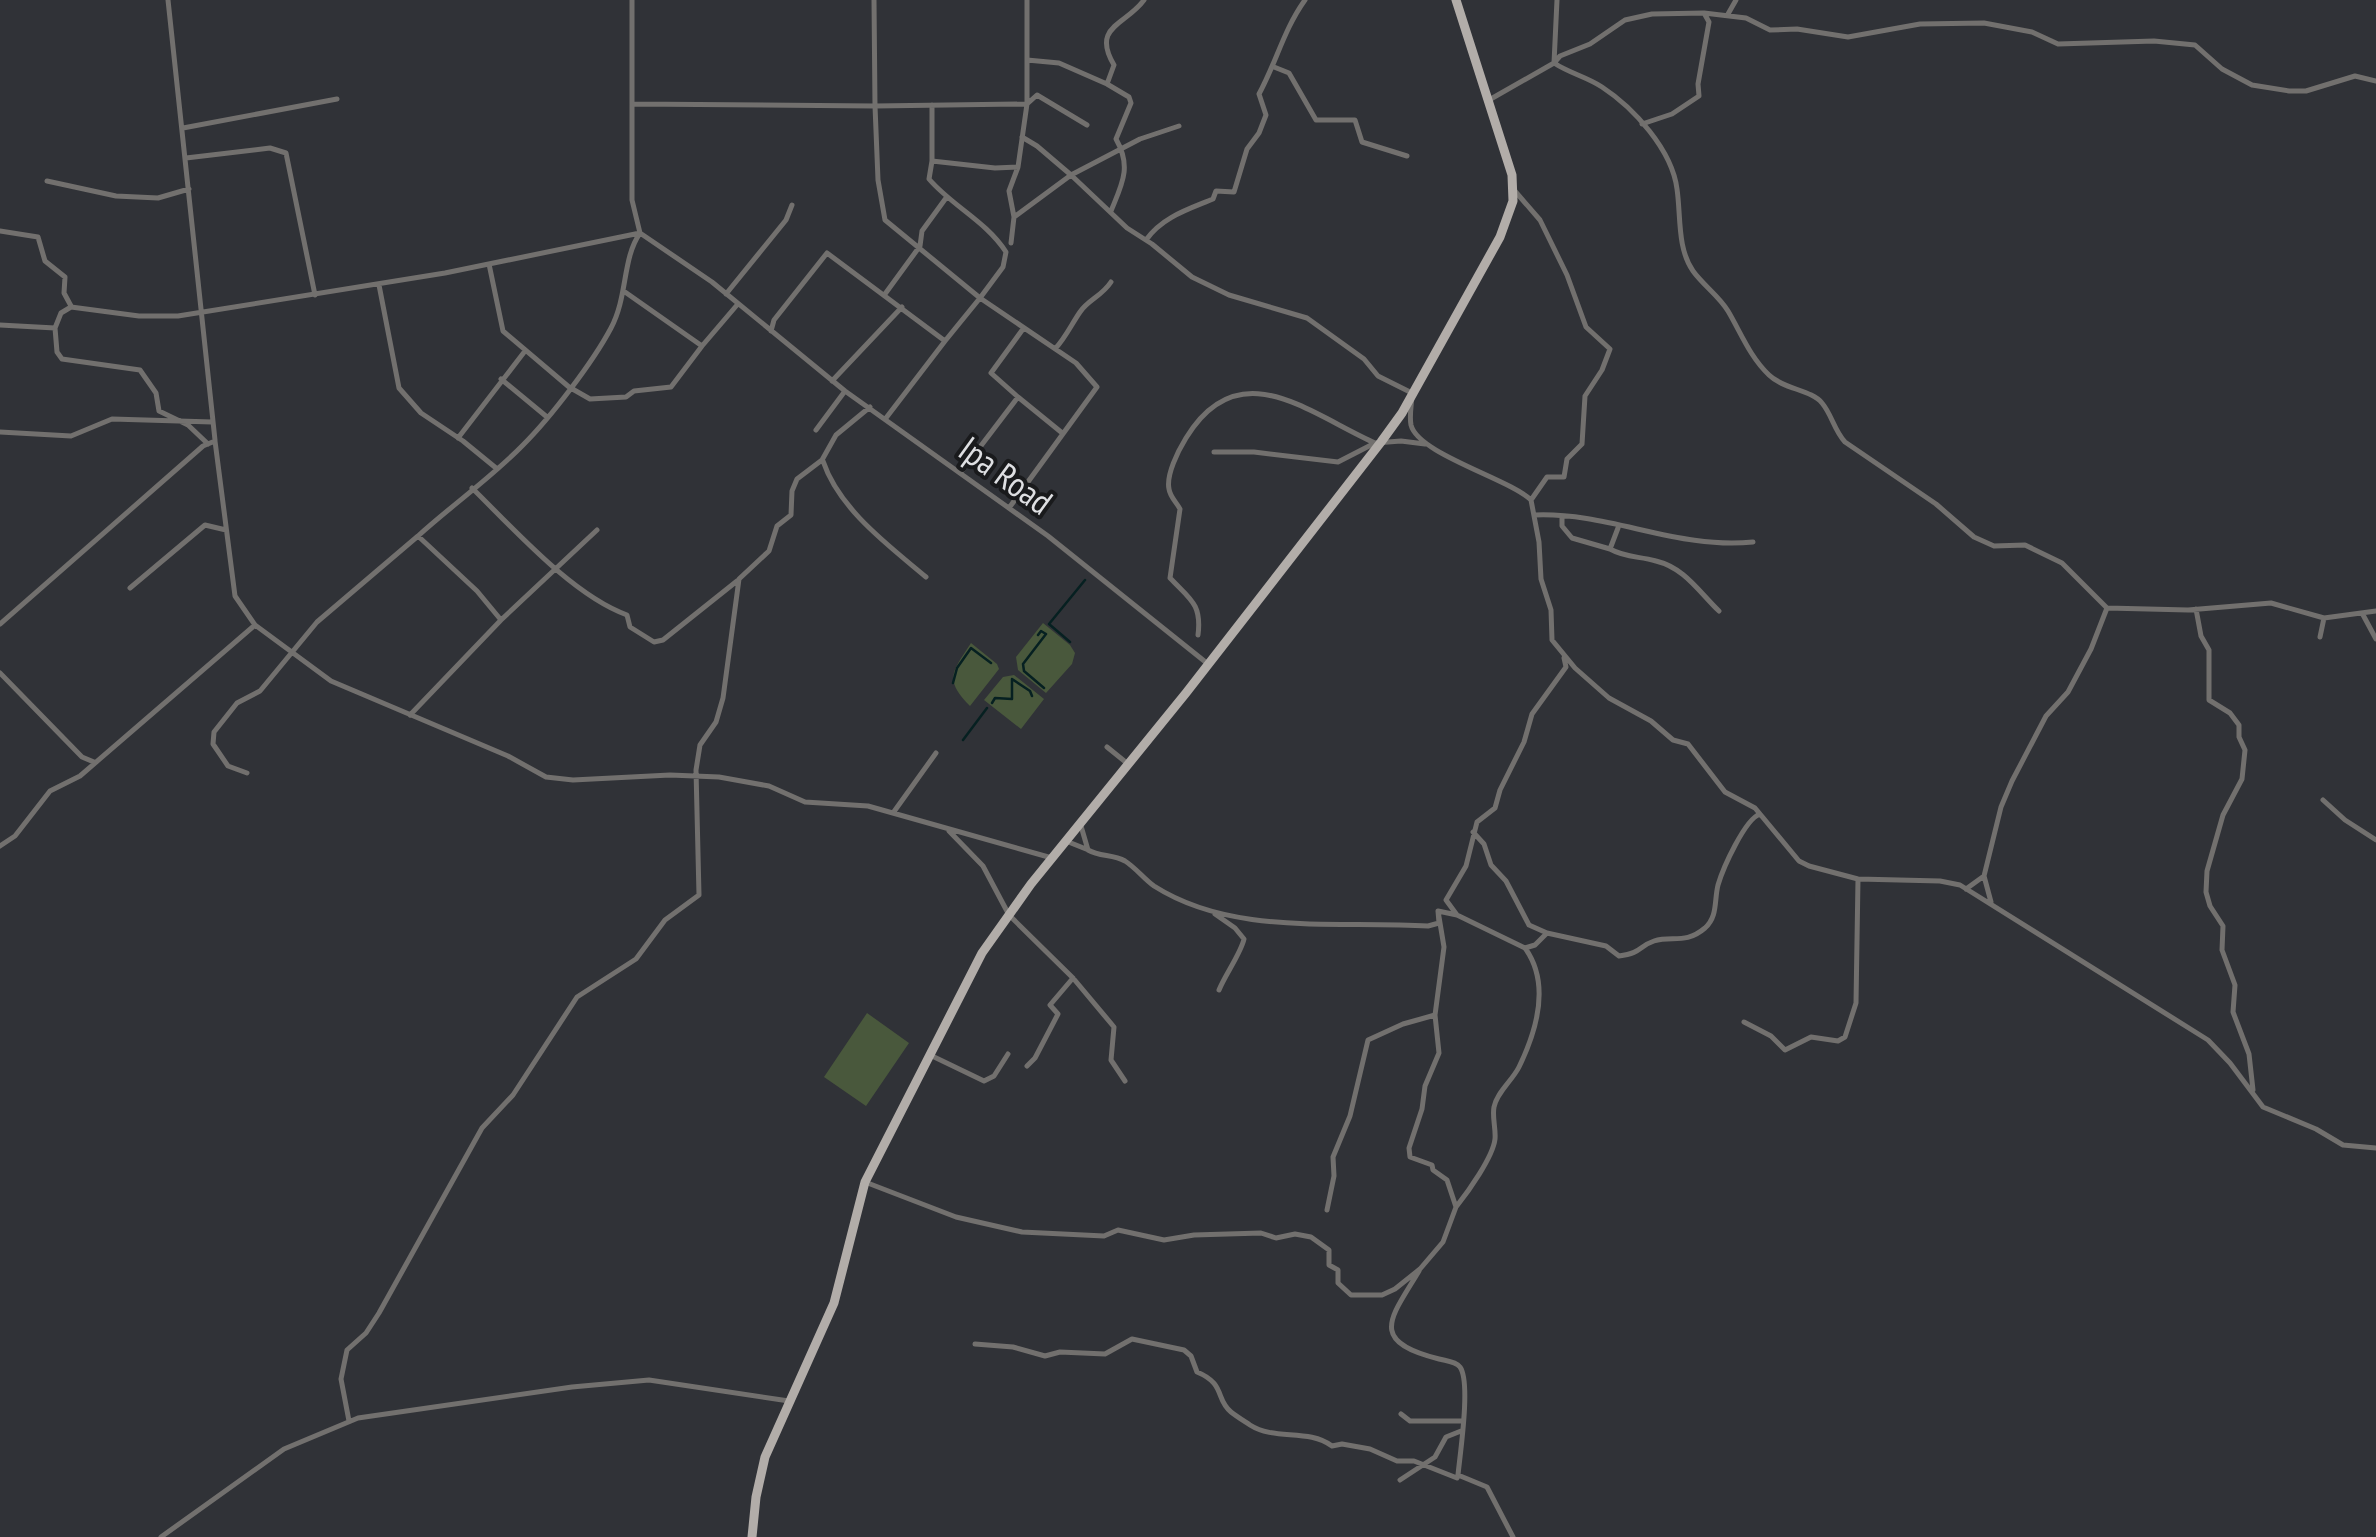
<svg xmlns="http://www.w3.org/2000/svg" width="2376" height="1537" font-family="'PT Sans Narrow',sans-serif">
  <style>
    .green { fill: #49583c }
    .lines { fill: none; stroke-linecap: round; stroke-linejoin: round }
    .stream { stroke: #062021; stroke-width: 2.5 }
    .minor { stroke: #72706e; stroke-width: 5 }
    .primary { stroke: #b2ada9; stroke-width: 9 }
    .labels { text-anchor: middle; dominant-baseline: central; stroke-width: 8; stroke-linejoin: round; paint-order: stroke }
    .street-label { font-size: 35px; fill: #dedfe2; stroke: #191a1c }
  </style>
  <rect width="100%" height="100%" fill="#303237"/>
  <path class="green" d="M1043 623 1070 645 1075 653 1072 664 1046 693 1018 670 1016 657Z
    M971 643 997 664 999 669 970 706C943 679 953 671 971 643Z
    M1014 675 1044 699 1021 729 984 700 1003 677Z
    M867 1013 909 1043 866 1106 824 1077Z"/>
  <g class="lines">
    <path class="stream" d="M1038 635 1041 631 1046 634 1023 664 1024 671 1044 688
      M1070 642 1049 624 1085 580
      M953 683 957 668 971 648 991 663
      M992 703 995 698 1012 699V679L1030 691 1032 696
      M963 740 987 708"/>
    <path class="minor" d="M168 0 215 440
      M632 0V200L640 233 712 282 845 391 1048 536 1208 664
      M874 0 875 106 1027 104 1037 95 1087 125
      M1728 14 1736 0
      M1027 60 1059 63 1107 84
      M1274 67 1289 73 1316 120H1355L1362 142 1407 156
      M1489 100 1554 63 1557 0
      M632 104 875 106 878 180 885 220 980 298 945 341 827 253 774 320 771 331
      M1642 124 1672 114 1699 96 1698 84 1709 22 1704 13
      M183 128 337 99
      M1022 137 1037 146 1071 175 1140 139 1179 126
      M186 158 270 148 286 153 315 295
      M932 161V105
      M47 181 116 196 158 198 189 189
      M1514 190 1540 220 1567 275 1586 327 1610 349 1602 370 1585 396 1582 444 1567 459 1564 477H1547L1531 500
      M1111 211C1122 184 1132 167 1116 139L1131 103 1129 97 1107 84 1114 65C1091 26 1126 25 1144 0
      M1014 217 1009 191 1018 167 1027 104V0
      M0 231 38 237 45 261 65 277 64 293 71 306
      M1146 240C1162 217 1189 209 1213 199L1216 191 1234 192 1247 149 1259 133 1266 115 1259 94C1276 63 1284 29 1305 0
      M1011 243 1014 217 1071 175 1127 228 1152 244 1192 277 1229 295 1307 318 1364 359 1378 376 1412 393C1412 403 1409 415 1411 425 1418 454 1510 479 1531 500L1539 542 1541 579 1551 610 1552 640 1575 668 1609 698 1651 721 1673 740 1688 744 1725 792 1755 808 1799 861 1809 866 1858 879 1940 881 1960 885 2208 1040 2230 1063 2263 1107 2316 1129 2343 1145 2376 1148
      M489 264 503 331 569 387 590 399 626 397 634 391 671 387 702 346
      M379 285 399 388 421 413 463 441 496 468
      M625 292 702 346 737 305
      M726 294 786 220 792 205
      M885 294 920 246 922 231 946 198
      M0 325 55 328 61 313 71 307 139 316H178L445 273 640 233
      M55 328 57 352 62 359 140 370 156 393 159 411 188 425 208 444
      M1055 349C1066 337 1071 325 1080 312 1088 300 1102 296 1111 282
      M501 379 547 417
      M832 381 902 307
      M1018 397 1061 432
      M886 418 945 341
      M816 430 845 391
      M0 432 71 436 112 419 212 422
      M458 438 525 351
      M1214 452H1254L1338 462 1375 443 1401 441 1425 444
      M823 461C839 509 888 545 926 577
      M961 472 1018 397 991 373 1023 329
      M472 488C514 529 572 595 627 615L630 627 654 642 663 640 737 581
      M1009 508 1097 387 1076 363 980 298 1003 267 1006 252C986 221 952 206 929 179L932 161 995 168 1018 167
      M1535 515C1609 512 1678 550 1753 542
      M1562 517V526L1572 538 1610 549
      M1618 528 1610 549C1626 558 1639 556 1656 561 1685 568 1699 592 1719 611
      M130 588 205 525 226 530
      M2196 609 2201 636 2209 650V700L2230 713 2239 725V737L2245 750 2242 779 2223 815 2207 871 2206 892 2210 906 2223 926 2222 950 2235 985 2233 1012 2249 1054 2253 1090
      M2362 613 2376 639
      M2324 618 2271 603 2188 610 2107 608 2062 563 2025 545 1994 546 1974 537 1936 504 1845 442C1834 430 1832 415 1822 403 1812 390 1783 389 1769 375 1750 357 1741 333 1728 311 1719 296 1703 285 1693 271 1677 248 1681 216 1677 189 1672 150 1634 108 1602 87 1587 77 1569 73 1554 63L1560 56 1590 44 1625 20 1652 14 1704 13 1746 18 1770 30 1797 29 1848 37 1920 24 1984 23 2032 32 2058 44 2154 41 2195 45 2222 69 2252 85 2289 91H2306L2355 76 2376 81
      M501 620 477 591 418 536C452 505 491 478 523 445 551 417 593 362 611 328 628 296 622 259 640 233
      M0 624 203 446 215 441 235 596 255 625 331 681 508 756 546 777 573 780 670 775 719 777 769 786 805 802 868 806 1052 858
      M1198 635C1202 604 1190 599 1170 578L1180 509C1177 503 1170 497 1169 489 1166 475 1178 451 1186 438 1239 351 1308 413 1375 443
      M2320 637 2324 618 2376 611
      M0 673 82 757 94 762
      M410 715 501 620 597 530
      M1107 747 1128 764
      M247 773 228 766 213 744 214 732 237 703 260 691 317 622 418 536
      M2323 800 2345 820 2376 840
      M893 813 936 753
      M1081 826 1088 850C1100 857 1113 854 1125 861 1136 868 1144 879 1154 886 1234 937 1339 920 1428 926L1439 923 1438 911 1457 915 1525 948 1535 945 1547 933 1606 946 1619 956C1642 953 1639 946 1654 941 1672 935 1685 945 1705 928 1718 916 1714 901 1718 885 1723 868 1745 819 1760 814
      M949 831 983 866 1009 915 1073 978 1114 1027 1111 1060 1125 1081
      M1473 832 1484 844 1491 865 1506 881 1529 925 1547 933
      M1066 841 1086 849
      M0 846 15 836 50 791 80 776 255 625
      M1984 876 1991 902
      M1966 889 1984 876 2001 807 2012 781 2046 716 2068 692 2091 649 2107 608
      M1215 914 1235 928 1244 939C1241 953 1225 975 1219 990
      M1457 915 1446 900 1466 866 1477 822 1495 808 1500 790 1524 742 1532 714 1566 667 1564 658
      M1744 1022 1771 1036 1785 1050 1811 1037 1838 1041 1845 1037 1856 1003 1858 879
      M930 1055 984 1081 994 1076 1008 1054
      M1027 1066 1035 1058 1058 1014 1050 1005 1073 978
      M865 1182 956 1217 1022 1232 1104 1236 1118 1230 1164 1240 1194 1235 1261 1233 1276 1238 1295 1234 1311 1237 1329 1250V1265L1338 1270V1283L1351 1295H1382L1395 1289 1420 1269 1443 1242 1456 1207 1447 1180 1433 1170 1432 1165 1410 1157 1409 1148 1422 1109 1425 1086 1439 1053 1435 1015 1444 947 1438 911
      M1456 1207C1468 1192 1493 1157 1495 1139 1496 1129 1492 1117 1494 1107 1497 1092 1512 1081 1519 1067 1537 1030 1551 984 1525 948
      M1327 1210 1334 1176 1333 1157 1350 1116 1368 1040 1403 1024 1435 1015
      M1419 1271C1391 1318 1367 1341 1439 1359 1446 1361 1455 1361 1460 1367 1471 1382 1460 1454 1458 1475L1487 1487 1513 1537
      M975 1344 1013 1347 1045 1356 1060 1352 1105 1354 1132 1339 1184 1350 1191 1356 1197 1372C1226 1384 1215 1399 1231 1412 1236 1416 1244 1421 1250 1425 1275 1441 1308 1428 1332 1446L1342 1444 1370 1449 1397 1461H1414L1457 1478
      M1401 1414 1410 1421H1462
      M349 1421 341 1379 347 1350 366 1333 379 1313 482 1128 513 1095 577 997 636 959 665 920 699 895 696 770 700 745 716 722 723 698 739 579 769 551 777 526 791 515 792 491 797 479 822 460 836 435 870 407
      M1400 1480 1435 1457 1446 1437 1461 1431
      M161 1537 284 1449 358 1418 572 1387 649 1380 789 1401"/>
    <path class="primary" d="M752 1537 756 1497 765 1457 834 1303 865 1182 982 953 1031 884 1186 693 1381 442 1402 413 1500 237 1513 201 1512 175 1456 0"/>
  </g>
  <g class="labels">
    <g class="street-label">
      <text transform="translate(1006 475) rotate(36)">Ipa Road</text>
    </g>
  </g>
</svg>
